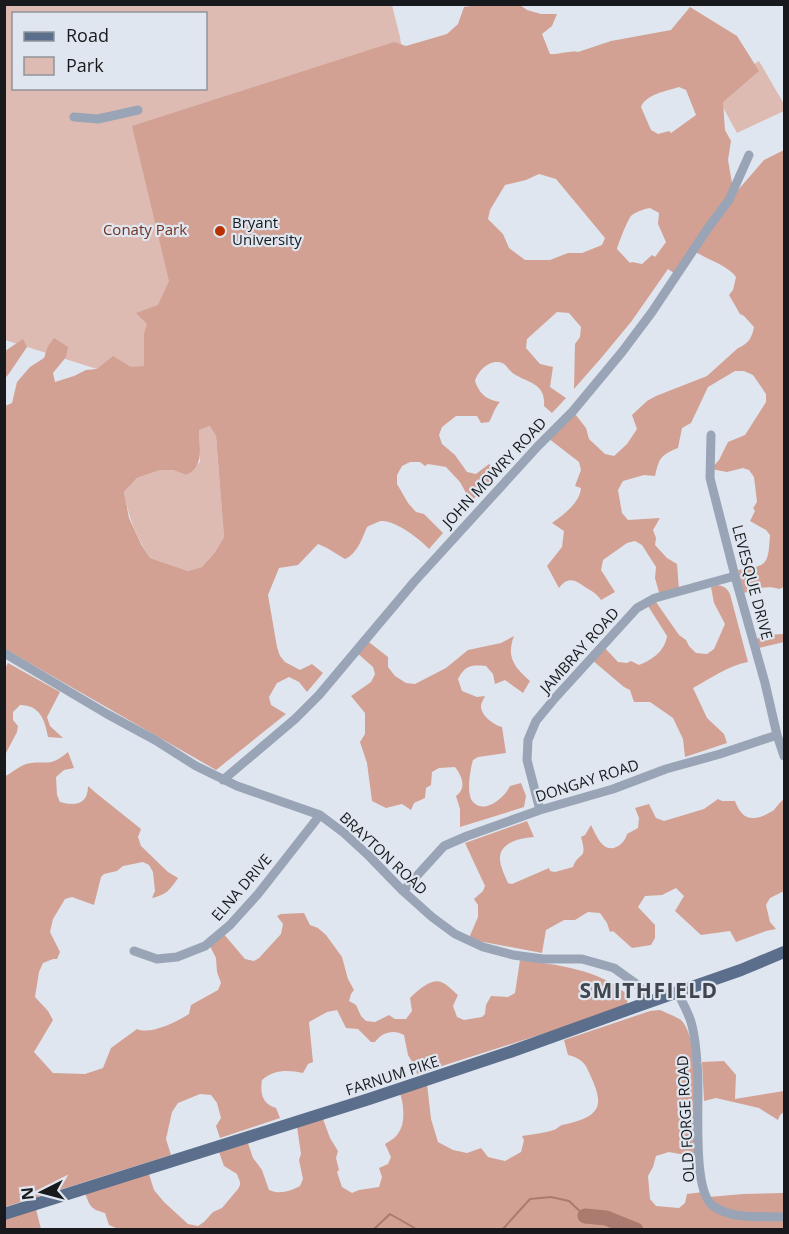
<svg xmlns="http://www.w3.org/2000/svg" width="789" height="1234" font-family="'Open Sans',sans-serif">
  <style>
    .green { fill: #ddbbb2; fill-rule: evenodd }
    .forest { fill: #d2a193; fill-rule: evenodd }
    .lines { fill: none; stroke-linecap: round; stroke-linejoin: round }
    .stream { stroke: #aa7b6e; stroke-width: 2 }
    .river { stroke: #aa7b6e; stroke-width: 15 }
    .minor { stroke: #99a5b6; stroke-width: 9 }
    .major { stroke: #5b6e8c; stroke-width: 12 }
    .poi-dot { fill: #ba3100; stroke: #e0e6ef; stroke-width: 2 }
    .labels { text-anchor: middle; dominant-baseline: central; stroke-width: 4.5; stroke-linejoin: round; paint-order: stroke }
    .poi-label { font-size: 15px; fill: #17191c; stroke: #e0e6ef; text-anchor: start }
    .park-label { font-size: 15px; fill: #713322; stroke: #e0e6ef }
    .street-label { font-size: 15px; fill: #17191c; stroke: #e0e6ef }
    .district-label { font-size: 21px; font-weight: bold; letter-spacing: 1.5px; fill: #41454d; stroke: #e0e6ef }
  </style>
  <rect width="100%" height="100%" fill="#e0e6ef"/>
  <path class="green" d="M5 5H392L400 37 409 94 224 368 97 369 5 340ZM14 14H206V88H14Z
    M759 61 784 104V111L737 133 713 89Z
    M211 426 216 436 224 537 215 552 202 567 188 571 150 558C135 534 129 519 124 492L137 478 160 470H173L186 475 200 462 199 429Z"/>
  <path class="forest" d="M478 5H520L527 10 541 14H557L552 26 542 34 550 54C559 55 569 50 578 52L611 41 671 30 690 7 737 36 759 71 723 102 725 130 731 141 728 160 732 183 738 190 764 160 784 150V587L779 589C767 585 755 589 744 593L738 570C768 566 768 565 770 535L766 530 750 521 755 511 753 508 757 502 754 477 749 470 743 468 727 472 711 469 719 460 728 442 745 435 766 402V394L753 375 744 371H735L708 387 691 423 682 428 678 448C660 455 659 459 655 476L644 475 623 481 618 490 622 513 628 520 660 518 653 530 656 538 655 545 667 558 677 564 679 590 660 596 655 578 656 567 642 545 635 541 627 543 603 560 601 570 615 592 601 600C595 592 593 592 585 587 575 580 568 576 559 588L547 566 562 547 564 531 552 523C563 515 580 503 581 488L575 486 581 470 579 462 548 438 572 410 586 428 589 439 605 454 614 456 627 444 637 429 632 415 647 401 656 396 707 376 738 348C748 344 752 338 754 327L744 316 740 314 729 295 733 290 736 277C726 264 707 260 693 250L675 274 668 269 631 322 602 357 574 389 575 344 580 337 581 327 569 313 557 312 527 339 526 348 540 364 553 367 550 387 566 398 552 413 544 406C546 383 528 383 514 374 510 372 508 367 504 364 492 357 478 370 475 381 479 393 486 400 500 402 494 409 493 415 489 422L481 423 477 416H456L442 427 439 435 442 444 455 455 467 472 476 474 489 464 498 473 471 502 460 482 446 467 428 464 425 466 420 462H410L402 466 397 475V484L408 503 416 512 424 514 443 533 429 549C420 539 395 520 381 521 377 522 371 525 367 527 362 539 357 554 345 559L327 548 318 544 298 565 279 568 268 595 277 647 280 656 285 662 300 670 312 664 323 673 307 692 299 682 289 677 277 683 269 697 271 705 286 714 216 770 5 649V406L12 403 17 382 30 367 44 358 48 346 54 338 68 347 66 357 53 373 55 382 74 376 86 370 97 369 113 356 131 367 144 366V334L147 324 136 313 158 305 169 281 132 126 394 42 406 46 447 34 458 24 464 7ZM679 87 686 90 696 115 671 133 669 131 658 134 651 130 641 107C646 94 667 91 679 87ZM539 174 556 179 605 238 602 245 582 253H568L550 260H525L509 248 503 234 488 219 490 210 505 185 526 180ZM650 208 659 213 658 224 666 242 655 257 652 255 642 264 632 262 630 263 617 249C618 244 628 219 631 216 635 212 644 209 650 208ZM210 426 216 436 224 537 215 552 202 567 188 571 150 558 141 544 129 518 124 492 137 478 160 470H173L186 475C205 466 199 448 199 430Z
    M23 339 27 347 8 375 5 378V351Z
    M717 585C724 586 727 588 730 594L748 662C728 666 711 678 693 688L707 718 724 734 727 743 685 757 683 739 673 718 650 702H634L630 690 624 687 592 660 604 647 618 662 627 663 631 661 639 665C652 660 665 651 667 636L648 606 656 602 679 635 686 640 689 646 696 653 707 654 714 649 725 624 714 603 711 587Z
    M784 634V642L759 648 756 639 767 635Z
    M514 636C506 657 514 667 530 681L523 693 505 680 495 684 493 674 486 666C472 665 465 665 458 679L462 691 477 697 485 696C484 698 481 704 481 706 481 716 494 725 502 727L506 753 478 757 473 760C470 770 466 795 473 802 485 815 505 797 510 786L521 783 526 796 524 807 460 827V809L456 796C467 788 462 776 455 767L439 768 432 772 431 785 426 788 425 798 414 803 411 810 402 804 386 808 372 801 367 763 360 742 365 734V713L351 696 371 682 375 674 373 667 356 652 365 639 388 657V667L395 676 406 683 415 684 446 668 468 650 501 643Z
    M8 663 60 692 47 717 50 726 63 738 48 737C45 720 40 705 20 705L13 712V720L18 726 17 732 5 755 4 670Z
    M68 752 74 768 64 770 56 777 57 795 60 802C75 806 88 805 88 786L96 793 141 829 138 837 141 846 168 872 178 878C170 890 166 895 152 898L155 891 153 872 149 865 143 862 123 866 117 871 104 874 101 877 94 905 72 897 65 899 53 919 50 932 60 952 57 959H53L43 963 39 972 35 997 48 1011 53 1020 34 1052 53 1073 85 1074 103 1068 111 1048 137 1029C151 1035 176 1022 189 1014L191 1005 218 990 221 983 217 972 216 958 209 944 222 932 245 959 254 961 259 958 281 934 283 924 277 916 281 914 304 913 310 925 318 928 326 935 342 957 348 979 354 990 351 994 349 1001 356 1005 361 1016 366 1021 375 1022 389 1015 395 1019H406L412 1011 410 998C417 991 431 978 441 982 447 984 453 991 458 995L453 1006 457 1017 464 1020 482 1017 485 1014 486 1005 491 996 508 997 515 993 520 960C559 965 598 969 628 995L627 1005 621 1009 417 1074 415 1067 408 1055 404 1035C394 1029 382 1032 375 1042H371L358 1029 346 1028 337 1010 327 1012 309 1022 313 1062 308 1064 303 1073C289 1070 274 1069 262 1080 260 1093 262 1104 276 1108L280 1118 220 1138 216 1126 221 1118 217 1103 211 1095 200 1094 178 1103 172 1112 166 1139 171 1155 5 1207 4 777C11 773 18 767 26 764 46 759 48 769 68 752Z
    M718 799 722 801H735C741 817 749 822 765 815 767 814 773 811 774 810 778 805 779 803 784 799V891L770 898 766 905 770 922 776 929 766 931 736 942 730 931 701 935 675 911 684 896 676 888 662 895 645 896 638 907 655 925V938L651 945 632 948 613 931 610 932 607 923 600 913 588 912 575 920H564L546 930 542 953 473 940 469 938 478 917V905L474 899 483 891 485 886 465 843 527 821 534 837C521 838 499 842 500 859 500 866 505 876 508 883L512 884 549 868 550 871 555 872 573 867C579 851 588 861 581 837L585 835 591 825C594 831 597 838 601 843 610 854 624 846 627 834L638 828 639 818 635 808 649 804 656 818 664 821 704 809Z
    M660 1010C666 1013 675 1016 681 1020 701 1039 695 1128 695 1157L669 1152 656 1156 653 1167 648 1176 650 1199 656 1206 679 1208 685 1203 687 1194 703 1192 709 1197 743 1194 784 1193V1229H118L109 1225 105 1213C91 1209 90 1207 85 1193L149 1174 154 1190 164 1202 188 1224 198 1226 204 1222 213 1212 222 1208 238 1189 240 1185V1182L237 1174 224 1166 219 1152 248 1143 253 1158 262 1170 269 1190C280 1195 290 1191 300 1186L303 1179 299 1160 301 1154 297 1127 323 1119 330 1138 338 1151 336 1158 339 1170 337 1172 342 1187 352 1193 359 1190 379 1187 382 1177 379 1168 388 1164 391 1157 385 1144C389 1141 394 1139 397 1135 406 1125 404 1105 400 1093L427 1084 431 1119 438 1142 453 1150 467 1153 481 1148 488 1157 505 1161 521 1152 524 1140 522 1136C533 1134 544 1133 554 1130 557 1129 559 1126 562 1125 565 1124 568 1124 571 1123 599 1115 604 1106 592 1079 586 1065 584 1059 568 1055L564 1040 650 1011Z
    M724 1061 736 1075 735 1099 784 1091V1112L780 1115 778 1120 759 1108 716 1098 704 1101 702 1062Z
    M35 1205 41 1229 5 1230V1214Z"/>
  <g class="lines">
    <path class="stream" d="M373 1230 390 1214 418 1230
      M502 1230 530 1199 551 1197 569 1201 585 1216"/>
    <path class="river" d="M585 1216 606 1218 636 1230"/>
    <path class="minor" d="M74 117 98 119 138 110
      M711 435 710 478 735 576 765 683 777 735 784 756
      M4 653 107 714 155 740 196 766 237 786 320 815 344 833 369 856 403 891 432 917 455 934 483 947 513 955 543 959H582L614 968 639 986 649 1002
      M223 780 295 719 319 695 414 582 538 446 573 411 622 352 652 312 708 228 729 200 749 155
      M540 810 527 760 528 740 536 721 555 698 637 608 655 598 735 576
      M403 891 444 846 467 836 540 810 613 789 666 769 720 754 777 735
      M134 951 157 959 177 957 205 946 230 925 258 894 320 815
      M678 993C682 1002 688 1012 691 1022 695 1035 696 1049 697 1063 701 1092 690 1189 713 1206 733 1220 761 1216 784 1217"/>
    <path class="major" d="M4 1214 369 1099 510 1052 649 1002 741 970 784 952"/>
  </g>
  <circle class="poi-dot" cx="220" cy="231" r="6"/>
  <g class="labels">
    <g class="poi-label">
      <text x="232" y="222">Bryant<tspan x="232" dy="17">University</tspan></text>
    </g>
    <g class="park-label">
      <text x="145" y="229">Conaty Park</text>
    </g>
    <g class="street-label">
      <text transform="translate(494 472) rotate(-47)">JOHN MOWRY ROAD</text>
      <text transform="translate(753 582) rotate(75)">LEVESQUE DRIVE</text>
      <text transform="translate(579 650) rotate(-48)">JAMBRAY ROAD</text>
      <text transform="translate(587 780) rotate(-18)">DONGAY ROAD</text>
      <text transform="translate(384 853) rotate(43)">BRAYTON ROAD</text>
      <text transform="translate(241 887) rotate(-49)">ELNA DRIVE</text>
      <text transform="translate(392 1075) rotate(-18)">FARNUM PIKE</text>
      <text transform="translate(685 1119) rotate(-93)">OLD FORGE ROAD</text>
    </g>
    <g class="district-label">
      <text x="649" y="990">SMITHFIELD</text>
    </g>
  </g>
  <rect width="789" height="1234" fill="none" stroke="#17191c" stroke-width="12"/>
  <rect x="12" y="12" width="195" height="78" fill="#e0e6ef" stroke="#90949b" stroke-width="1.5"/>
  <rect x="24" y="32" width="30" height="9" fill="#5b6e8c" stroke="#90949b" stroke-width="1.5"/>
  <text x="66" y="42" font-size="18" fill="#17191c">Road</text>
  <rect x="24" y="57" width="30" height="18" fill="#ddbbb2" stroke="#90949b" stroke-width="1.5"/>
  <text x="66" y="72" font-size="18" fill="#17191c">Park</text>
  <g transform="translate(42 1192) rotate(264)" stroke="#e0e6ef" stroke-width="4.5" paint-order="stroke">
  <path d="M0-4.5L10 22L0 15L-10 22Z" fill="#17191c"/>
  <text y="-9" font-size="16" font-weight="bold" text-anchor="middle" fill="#17191c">N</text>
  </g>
</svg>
